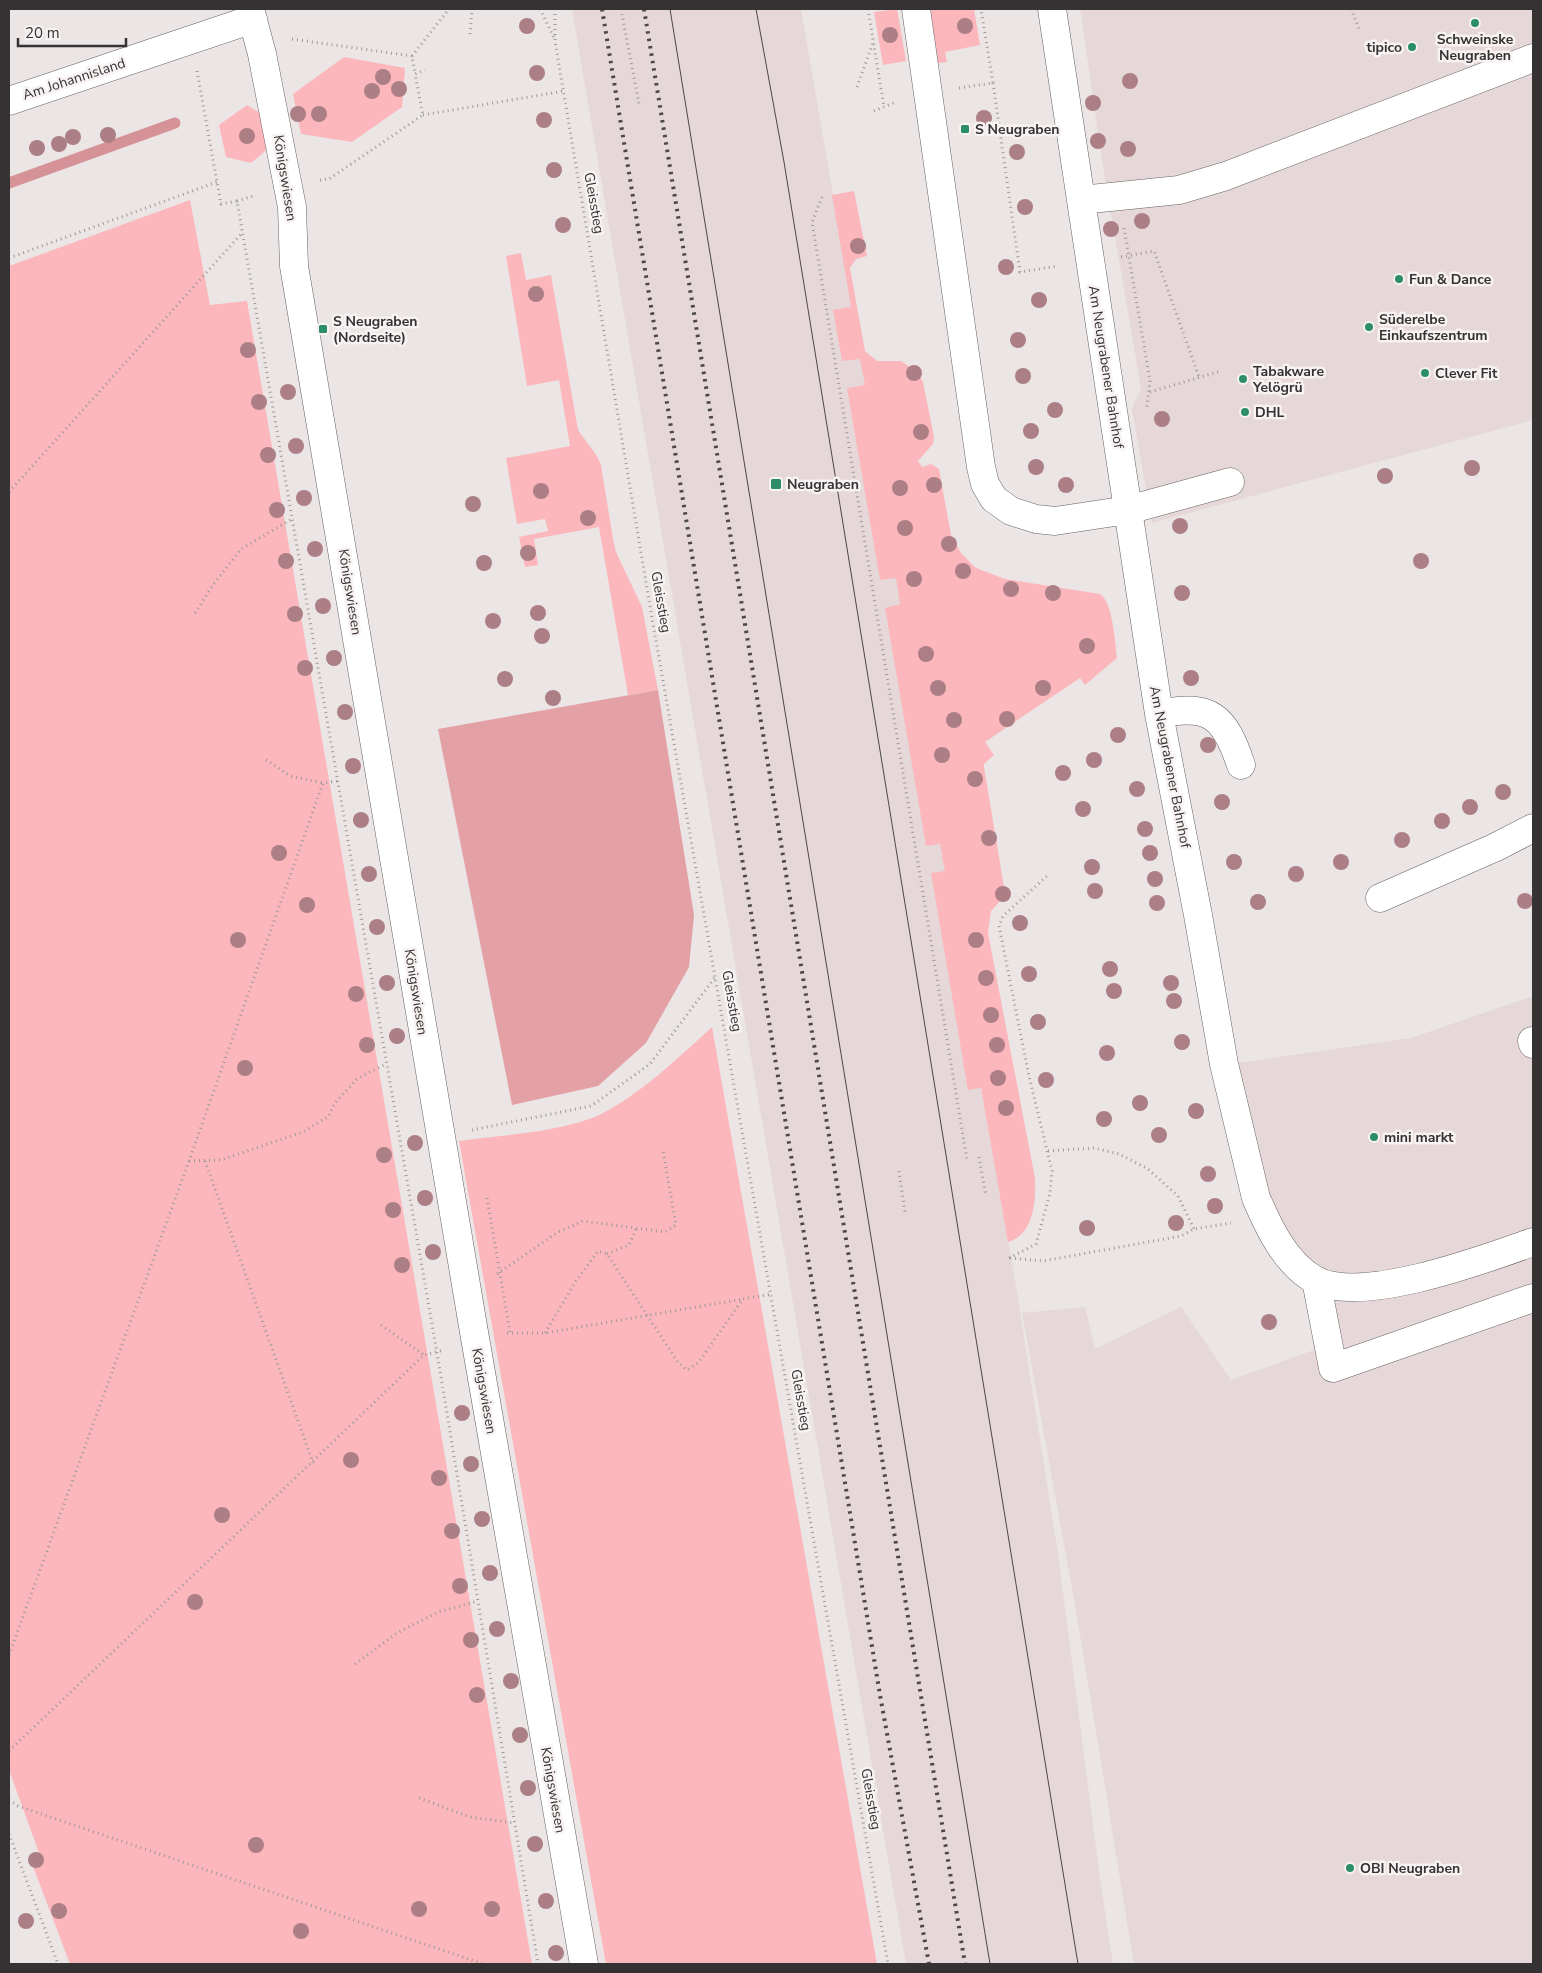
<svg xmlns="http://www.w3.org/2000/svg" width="1542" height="1973" font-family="'Nunito Sans',sans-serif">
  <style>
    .built { fill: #e6d7d8 }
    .green { fill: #fbb7bc }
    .forest { fill: #e3a0a5 }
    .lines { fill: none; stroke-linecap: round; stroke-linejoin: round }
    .stream { stroke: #d59398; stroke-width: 11 }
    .minor-casing { stroke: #666161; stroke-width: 29 }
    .path { stroke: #9d9999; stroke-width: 3; stroke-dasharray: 1 4; stroke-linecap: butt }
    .minor { stroke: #fff; stroke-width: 28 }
    .tram { stroke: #4b4848; stroke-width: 1 }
    .rail { stroke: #4b4848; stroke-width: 4; stroke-dasharray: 2.5 5; stroke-linecap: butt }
    .tree { fill: #ac7e85 }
    .poi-dot { fill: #2b8e69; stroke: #f8f2f2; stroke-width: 2 }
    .labels { text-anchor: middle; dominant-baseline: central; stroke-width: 5; stroke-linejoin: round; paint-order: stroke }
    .poi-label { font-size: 14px; font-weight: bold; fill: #343232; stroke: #f8f2f2; text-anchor: start }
    .street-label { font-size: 14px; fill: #343232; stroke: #f8f2f2 }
  </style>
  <rect width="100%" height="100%" fill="#ebe5e5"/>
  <path class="built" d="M572 9H801L859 346 865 351 981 1087 1015 1280 1058 1554 1100 1879 1113 1964H906Z
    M1080 9H1533V420L1152 523 1132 409 1141 388 1103 166Z
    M1533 996V1964H1134L1076 1610 1022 1313 1085 1307 1095 1349 1181 1307 1231 1380 1325 1346 1313 1278 1278 1238 1224 1065 1411 1038Z"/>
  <path class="green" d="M897 9 906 61 883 65 874 12Z
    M930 9H974L980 45 945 52 947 62 938 63Z
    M344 57 405 68 402 107 352 142 301 134 293 94Z
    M247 105 263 115 270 147 251 163 226 157 219 125Z
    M854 191 867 256 856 259 850 268 865 351 877 361H901L918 373 923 382 934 437 933 444 918 461 922 467 931 464 939 469 951 535 961 553 976 568 1005 579 1100 594C1113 602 1115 643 1117 658L1085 685 1080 678 985 742 994 755 984 764V767L1005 893 1003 898 991 911 988 933 1035 1178C1036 1201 1034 1235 1008 1242L981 1088 968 1090 931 873 945 871 940 844 926 846 885 608 900 604 896 578 880 580 847 388 865 385 860 359 842 361 833 310 851 307 832 195Z
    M190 200 210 305 247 301 532 1964H70L29 1856 39 1853 9 1770V266Z
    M521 253 526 280 551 275 578 430 597 456 601 465 613 539 616 552 642 607 658 690 628 695 599 527 534 539 538 565 525 567 519 537 548 531 545 519 517 524 506 458 570 446 559 380 527 386 506 256Z
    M712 1027 877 1964H606L459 1141C501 1135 568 1132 605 1112 644 1091 679 1057 712 1027Z"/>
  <path class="forest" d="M658 690 694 915 689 967 646 1043 598 1086 512 1105 438 729Z"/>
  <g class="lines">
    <path class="stream" d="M9 183 175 123"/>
    <defs>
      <path id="minor" d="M250 9 262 54 292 207 294 266 475 1338 584 1964
        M916 9 981 467 985 484 994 499 1011 511 1036 519 1055 521 1128 510 1230 482
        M1052 9 1159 714 1198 915 1224 1064 1256 1198C1269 1228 1285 1263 1315 1280 1362 1305 1485 1259 1533 1242
        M9 101 253 19
        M1081 200 1179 190 1226 176 1533 58
        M1159 714C1211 703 1225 717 1241 765
        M1380 898 1496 847 1533 828
        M1532 1041 1533 1044
        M1316 1280 1333 1368 1533 1298"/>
    </defs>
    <use href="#minor" class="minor-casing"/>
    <path class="path" d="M540 9 554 38
      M555 9V41L652 618 888 1964
      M621 9 639 104
      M868 9 884 107
      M1351 9 1360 31
      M470 34 472 9
      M292 39 412 56 415 74
      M412 56 449 9
      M197 71 221 204 237 201 437 1353 538 1964
      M993 83 1020 272 1058 266
      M857 87 873 43
      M959 88 993 83 981 9
      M874 111 896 102
      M423 115 564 91
      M320 180 329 179 423 115 415 74 425 70
      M822 197 812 222 967 1160
      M237 201 256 195
      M1124 228 1150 381 1147 407
      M1121 257 1154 251 1199 377
      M9 258 217 182
      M1150 392 1218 372
      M9 492 242 233
      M195 613 213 585 241 549 292 519
      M266 760 290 776 323 783
      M472 1130 591 1106 650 1064 716 976
      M1048 1151 1094 1148 1119 1154 1148 1169 1178 1196 1194 1229
      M979 1157 986 1196
      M189 1161 221 1160 303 1132 329 1116 334 1104 358 1078 386 1064
      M205 1161 313 1463
      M899 1171 905 1212
      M487 1198 510 1332
      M607 1254 629 1245 636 1229
      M1009 1258 1036 1244 1050 1193 1052 1171 1029 1076 999 926 1003 916 1048 875
      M1010 1258 1043 1261 1181 1236 1194 1229 1231 1223
      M497 1274 558 1232 583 1221 665 1232 676 1225 663 1151
      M381 1325 424 1355
      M507 1333H545L743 1299
      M545 1333 576 1281 598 1251 607 1254 677 1361 687 1370 698 1363 743 1299 772 1294
      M9 1655 189 1161 323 783 338 781
      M355 1664 397 1633 438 1612 478 1601
      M9 1751 424 1355 444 1350
      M419 1798 470 1817 515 1823
      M9 1800 18 1806 483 1964
      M9 1834 58 1964"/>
    <use href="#minor" class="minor"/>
    <path class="tram" d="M670 9 990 1964
      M756 9 784 162 1078 1964"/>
    <path class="rail" d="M602 9 880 1695 929 1964
      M644 9 965 1964"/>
  </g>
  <g class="tree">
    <circle cx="527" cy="26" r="8"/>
    <circle cx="965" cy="26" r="8"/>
    <circle cx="890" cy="35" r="8"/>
    <circle cx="537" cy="73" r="8"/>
    <circle cx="383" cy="77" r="8"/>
    <circle cx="1130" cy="81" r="8"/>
    <circle cx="399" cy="89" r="8"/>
    <circle cx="372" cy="91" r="8"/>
    <circle cx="1093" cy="103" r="8"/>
    <circle cx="298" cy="114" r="8"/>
    <circle cx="319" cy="114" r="8"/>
    <circle cx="984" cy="118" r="8"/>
    <circle cx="544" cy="120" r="8"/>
    <circle cx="108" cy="135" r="8"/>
    <circle cx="247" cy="136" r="8"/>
    <circle cx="73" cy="137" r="8"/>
    <circle cx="1098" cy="141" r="8"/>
    <circle cx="59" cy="144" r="8"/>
    <circle cx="37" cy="148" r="8"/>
    <circle cx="1128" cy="149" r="8"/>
    <circle cx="1017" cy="152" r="8"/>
    <circle cx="554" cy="170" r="8"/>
    <circle cx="1025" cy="207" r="8"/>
    <circle cx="1142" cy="221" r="8"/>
    <circle cx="563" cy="225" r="8"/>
    <circle cx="1111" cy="229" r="8"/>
    <circle cx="858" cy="246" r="8"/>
    <circle cx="1006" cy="267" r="8"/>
    <circle cx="536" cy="294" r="8"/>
    <circle cx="1039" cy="300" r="8"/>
    <circle cx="1018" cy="340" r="8"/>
    <circle cx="248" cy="350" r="8"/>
    <circle cx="914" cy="373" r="8"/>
    <circle cx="1023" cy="376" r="8"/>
    <circle cx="288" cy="392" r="8"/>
    <circle cx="259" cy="402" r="8"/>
    <circle cx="1055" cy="410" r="8"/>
    <circle cx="1162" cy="419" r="8"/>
    <circle cx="1031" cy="431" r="8"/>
    <circle cx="921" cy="432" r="8"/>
    <circle cx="296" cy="446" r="8"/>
    <circle cx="268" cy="455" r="8"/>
    <circle cx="1036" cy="467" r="8"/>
    <circle cx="1472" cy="468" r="8"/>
    <circle cx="1385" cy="476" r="8"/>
    <circle cx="934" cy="485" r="8"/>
    <circle cx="1066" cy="485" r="8"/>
    <circle cx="900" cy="488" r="8"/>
    <circle cx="541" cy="491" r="8"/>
    <circle cx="304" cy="498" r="8"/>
    <circle cx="473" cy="504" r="8"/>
    <circle cx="277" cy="510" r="8"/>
    <circle cx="588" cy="518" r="8"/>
    <circle cx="1180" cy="526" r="8"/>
    <circle cx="905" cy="528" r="8"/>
    <circle cx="949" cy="544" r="8"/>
    <circle cx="315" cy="549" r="8"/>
    <circle cx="528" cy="553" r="8"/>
    <circle cx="286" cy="561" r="8"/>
    <circle cx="1421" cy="561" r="8"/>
    <circle cx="484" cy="563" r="8"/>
    <circle cx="963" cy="571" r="8"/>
    <circle cx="914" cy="579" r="8"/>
    <circle cx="1011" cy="589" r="8"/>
    <circle cx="1053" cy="593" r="8"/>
    <circle cx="1182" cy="593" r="8"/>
    <circle cx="323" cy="606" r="8"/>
    <circle cx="538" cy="613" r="8"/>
    <circle cx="295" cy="614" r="8"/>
    <circle cx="493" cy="621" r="8"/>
    <circle cx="542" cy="636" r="8"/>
    <circle cx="1087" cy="646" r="8"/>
    <circle cx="926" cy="654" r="8"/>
    <circle cx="334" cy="658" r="8"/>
    <circle cx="305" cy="668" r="8"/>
    <circle cx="1191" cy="678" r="8"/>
    <circle cx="505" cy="679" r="8"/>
    <circle cx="938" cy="688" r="8"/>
    <circle cx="1043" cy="688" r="8"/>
    <circle cx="553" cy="698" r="8"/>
    <circle cx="345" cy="712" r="8"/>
    <circle cx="1007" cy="719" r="8"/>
    <circle cx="954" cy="720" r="8"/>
    <circle cx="1118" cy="735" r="8"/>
    <circle cx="1208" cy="745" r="8"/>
    <circle cx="942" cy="755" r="8"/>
    <circle cx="1094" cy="760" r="8"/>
    <circle cx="353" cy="766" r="8"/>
    <circle cx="1063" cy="773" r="8"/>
    <circle cx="975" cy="779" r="8"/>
    <circle cx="1137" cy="789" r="8"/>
    <circle cx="1503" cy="792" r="8"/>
    <circle cx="1222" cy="802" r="8"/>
    <circle cx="1470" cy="807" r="8"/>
    <circle cx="1083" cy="809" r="8"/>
    <circle cx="361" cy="820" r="8"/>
    <circle cx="1442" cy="821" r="8"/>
    <circle cx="1145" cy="829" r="8"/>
    <circle cx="989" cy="838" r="8"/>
    <circle cx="1402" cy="840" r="8"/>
    <circle cx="279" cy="853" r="8"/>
    <circle cx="1150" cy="853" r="8"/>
    <circle cx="1234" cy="862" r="8"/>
    <circle cx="1341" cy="862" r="8"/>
    <circle cx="1092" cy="867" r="8"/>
    <circle cx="369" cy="874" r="8"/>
    <circle cx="1296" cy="874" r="8"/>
    <circle cx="1155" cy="879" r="8"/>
    <circle cx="1095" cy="891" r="8"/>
    <circle cx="1003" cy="894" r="8"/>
    <circle cx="1525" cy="901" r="8"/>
    <circle cx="1258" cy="902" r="8"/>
    <circle cx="1157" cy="903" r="8"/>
    <circle cx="307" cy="905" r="8"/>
    <circle cx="1020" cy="923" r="8"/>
    <circle cx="377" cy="927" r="8"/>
    <circle cx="238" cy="940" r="8"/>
    <circle cx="976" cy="940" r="8"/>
    <circle cx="1110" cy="969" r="8"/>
    <circle cx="1029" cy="974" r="8"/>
    <circle cx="986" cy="978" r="8"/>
    <circle cx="387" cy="983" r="8"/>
    <circle cx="1171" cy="983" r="8"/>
    <circle cx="1114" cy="991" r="8"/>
    <circle cx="356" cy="994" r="8"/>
    <circle cx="1174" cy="1001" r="8"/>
    <circle cx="991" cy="1015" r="8"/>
    <circle cx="1038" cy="1022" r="8"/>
    <circle cx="397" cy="1036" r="8"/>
    <circle cx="1182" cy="1042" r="8"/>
    <circle cx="367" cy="1045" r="8"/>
    <circle cx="997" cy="1045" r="8"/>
    <circle cx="1107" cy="1053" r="8"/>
    <circle cx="245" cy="1068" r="8"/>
    <circle cx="998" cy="1078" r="8"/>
    <circle cx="1046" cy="1080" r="8"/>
    <circle cx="1140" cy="1103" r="8"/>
    <circle cx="1006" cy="1108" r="8"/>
    <circle cx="1196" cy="1111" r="8"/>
    <circle cx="1104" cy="1119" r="8"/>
    <circle cx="1159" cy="1135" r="8"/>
    <circle cx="415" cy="1143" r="8"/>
    <circle cx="384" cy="1155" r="8"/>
    <circle cx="1208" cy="1174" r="8"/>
    <circle cx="425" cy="1198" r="8"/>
    <circle cx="1215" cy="1206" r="8"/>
    <circle cx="393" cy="1210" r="8"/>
    <circle cx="1176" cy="1223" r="8"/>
    <circle cx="1087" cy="1228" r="8"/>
    <circle cx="433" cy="1252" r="8"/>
    <circle cx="402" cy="1265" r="8"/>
    <circle cx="1269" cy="1322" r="8"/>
    <circle cx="462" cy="1413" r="8"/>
    <circle cx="351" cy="1460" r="8"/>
    <circle cx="471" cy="1464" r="8"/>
    <circle cx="439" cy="1478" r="8"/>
    <circle cx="222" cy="1515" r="8"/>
    <circle cx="482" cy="1519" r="8"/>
    <circle cx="452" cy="1531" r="8"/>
    <circle cx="490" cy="1573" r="8"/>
    <circle cx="460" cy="1586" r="8"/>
    <circle cx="195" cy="1602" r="8"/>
    <circle cx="497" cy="1629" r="8"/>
    <circle cx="471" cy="1640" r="8"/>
    <circle cx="511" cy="1681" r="8"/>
    <circle cx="477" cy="1695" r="8"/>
    <circle cx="520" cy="1735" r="8"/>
    <circle cx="528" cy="1788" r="8"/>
    <circle cx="535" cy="1844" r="8"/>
    <circle cx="256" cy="1845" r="8"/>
    <circle cx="36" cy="1860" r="8"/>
    <circle cx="546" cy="1901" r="8"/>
    <circle cx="419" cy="1909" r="8"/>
    <circle cx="492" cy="1909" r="8"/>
    <circle cx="59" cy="1911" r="8"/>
    <circle cx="26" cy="1921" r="8"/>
    <circle cx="301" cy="1931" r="8"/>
    <circle cx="556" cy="1953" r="8"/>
  </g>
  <g class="poi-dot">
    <circle cx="1475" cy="23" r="5"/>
    <circle cx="1412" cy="47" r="5"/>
    <rect x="960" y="124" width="10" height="10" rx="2.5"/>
    <circle cx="1399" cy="279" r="5"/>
    <circle cx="1369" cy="327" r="5"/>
    <rect x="318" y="324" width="10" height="10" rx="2.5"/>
    <circle cx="1425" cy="373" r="5"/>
    <circle cx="1243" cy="379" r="5"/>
    <circle cx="1245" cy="412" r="5"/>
    <rect x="770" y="478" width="12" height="12" rx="2.5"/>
    <circle cx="1374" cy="1137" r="5"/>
    <circle cx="1350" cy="1868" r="5"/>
  </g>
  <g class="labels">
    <g class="poi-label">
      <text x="1475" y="39" text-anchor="middle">Schweinske<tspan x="1475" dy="16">Neugraben</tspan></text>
      <text x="1402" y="47" text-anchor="end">tipico</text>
      <text x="975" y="129">S Neugraben</text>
      <text x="1409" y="279">Fun &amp; Dance</text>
      <text x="1379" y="319">Süderelbe<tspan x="1379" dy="16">Einkaufszentrum</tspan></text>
      <text x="333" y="321">S Neugraben<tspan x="333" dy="16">(Nordseite)</tspan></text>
      <text x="1253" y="371">Tabakware<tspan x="1253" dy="16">Yelögrü</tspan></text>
      <text x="1435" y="373">Clever Fit</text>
      <text x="1255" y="412">DHL</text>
      <text x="787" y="484">Neugraben</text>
      <text x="1384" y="1137">mini markt</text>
      <text x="1360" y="1868">OBI Neugraben</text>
    </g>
    <g class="street-label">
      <text transform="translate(74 79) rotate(-18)">Am Johannisland</text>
      <text transform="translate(285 178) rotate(81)">Königswiesen</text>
      <text transform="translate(594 203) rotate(80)">Gleisstieg</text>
      <text transform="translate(1106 367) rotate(81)">Am Neugrabener Bahnhof</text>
      <text transform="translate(350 592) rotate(81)">Königswiesen</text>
      <text transform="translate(661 602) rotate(80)">Gleisstieg</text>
      <text transform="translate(1170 767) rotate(79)">Am Neugrabener Bahnhof</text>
      <text transform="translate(416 992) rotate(81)">Königswiesen</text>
      <text transform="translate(732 1001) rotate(80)">Gleisstieg</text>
      <text transform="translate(484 1391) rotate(80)">Königswiesen</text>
      <text transform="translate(801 1400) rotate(80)">Gleisstieg</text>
      <text transform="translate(553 1790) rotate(80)">Königswiesen</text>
      <text transform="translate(871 1799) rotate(80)">Gleisstieg</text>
    </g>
  </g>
  <rect width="1542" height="1973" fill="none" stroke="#343232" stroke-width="20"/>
  <path d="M18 38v8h108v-8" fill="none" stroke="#343232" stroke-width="2.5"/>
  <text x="25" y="38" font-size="15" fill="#343232" stroke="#f8f2f2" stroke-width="4" paint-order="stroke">20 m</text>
</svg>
